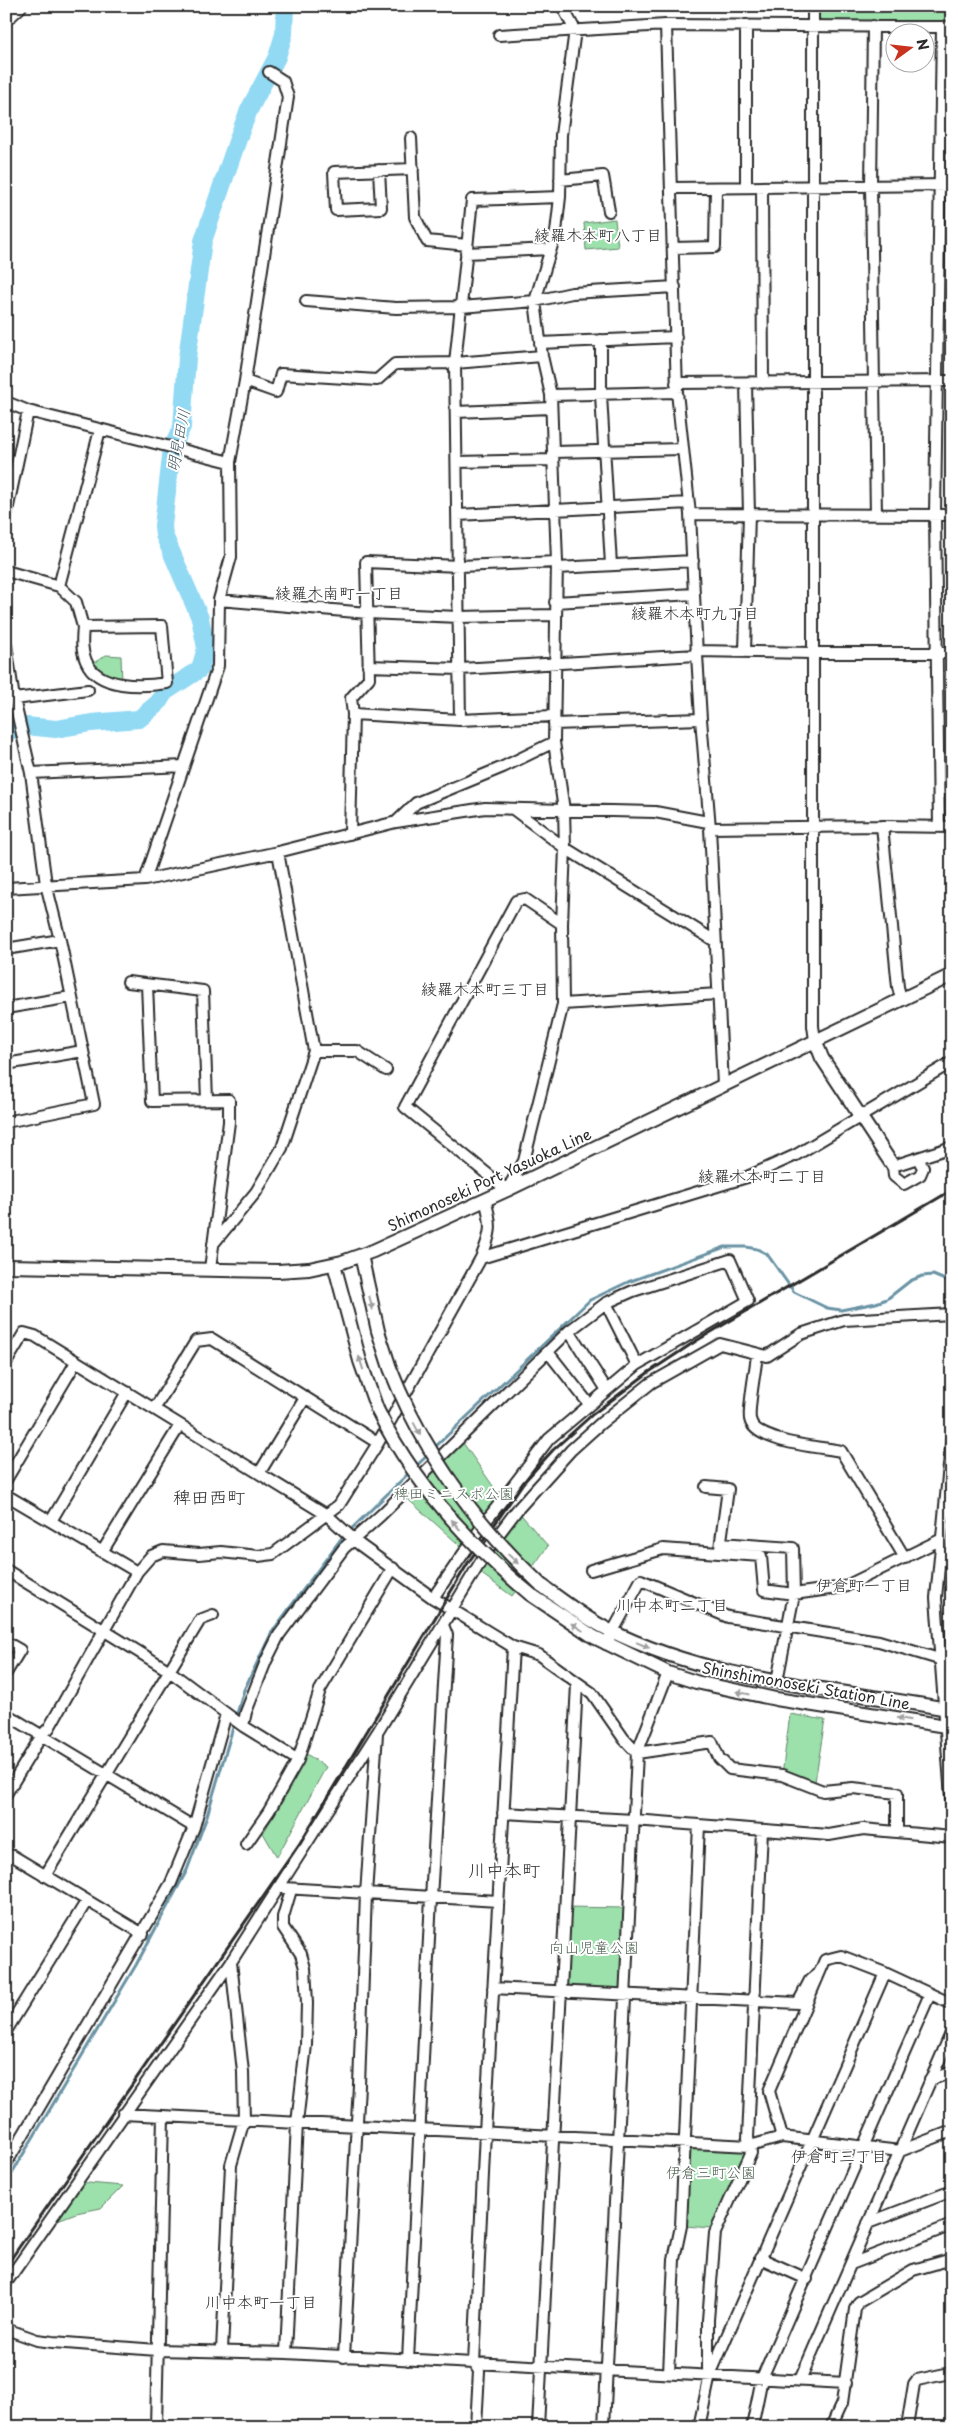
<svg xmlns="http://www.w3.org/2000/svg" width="958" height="2433" font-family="'Playpen Sans','Klee One',sans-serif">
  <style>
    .green { fill: #9ce0ab; stroke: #64866b }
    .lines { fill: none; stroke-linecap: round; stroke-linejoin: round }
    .stream { stroke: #6993a4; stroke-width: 3 }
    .river { stroke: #92d9f4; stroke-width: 18 }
    .minor-casing { stroke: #2b2b2b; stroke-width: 14 }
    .major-casing { stroke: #2b2b2b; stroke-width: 16 }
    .highway-casing { stroke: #2b2b2b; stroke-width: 18 }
    .minor { stroke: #fff; stroke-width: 10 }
    .major { stroke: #fff; stroke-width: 12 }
    .highway { stroke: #fff; stroke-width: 14 }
    .rail { stroke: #2b2b2b; stroke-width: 3 }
    .major-bridge-casing { stroke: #2b2b2b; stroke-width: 16; stroke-linecap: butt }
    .major-bridge { stroke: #fff; stroke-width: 12 }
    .oneway { fill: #a0a0a0 }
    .labels { text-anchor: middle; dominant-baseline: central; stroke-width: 4; stroke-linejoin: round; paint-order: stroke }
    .street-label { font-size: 15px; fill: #2b2b2b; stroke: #fff }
    .park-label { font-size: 15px; fill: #4d6151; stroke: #fff }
    .neighbourhood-label { font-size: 16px; fill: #2b2b2b; stroke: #fff }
    .water-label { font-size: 16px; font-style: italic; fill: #4a5f67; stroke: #fff }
    .quarter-label { font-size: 18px; fill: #2b2b2b; stroke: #fff }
  </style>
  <rect width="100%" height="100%" fill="#fff"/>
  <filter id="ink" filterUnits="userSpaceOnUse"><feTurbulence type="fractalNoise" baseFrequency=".02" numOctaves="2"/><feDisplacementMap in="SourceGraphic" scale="10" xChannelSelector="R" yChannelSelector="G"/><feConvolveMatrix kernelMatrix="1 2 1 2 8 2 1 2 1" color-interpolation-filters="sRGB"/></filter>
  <g filter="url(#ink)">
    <path class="green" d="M819 6H952V21H823L819 18Z
      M615 219 618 247 586 250 584 223Z
      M106 655 121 656 122 683 89 666Z
      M459 1437 502 1499 466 1551 402 1494Z
      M517 1510 548 1546 512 1596 476 1570Z
      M790 1714 825 1720 814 1788 782 1775Z
      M305 1753 326 1767 277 1857 263 1833 284 1799Z
      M567 1907 624 1908 621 1991 566 1989 564 1984Z
      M691 2146 748 2149 712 2228 684 2226 687 2149Z
      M77 2182 123 2186 101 2208 76 2213 47 2224Z"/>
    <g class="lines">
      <path class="stream" d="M434 1448 590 1300 628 1282 725 1247H746L757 1249 767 1254 794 1292 827 1308 841 1310 876 1303 887 1299 910 1281 922 1276 933 1275 952 1283
        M414 1468 430 1453
        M6 2183 136 1965 187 1870 206 1819 244 1690 272 1632 341 1539 410 1472"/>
      <path class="river" d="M6 732 26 726 56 729 91 723 139 719 158 703 165 692 200 669 206 648 200 618 164 535 163 526 172 448 182 427 187 358 203 241 240 133 249 110 277 57 284 34 285 6"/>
      <defs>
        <path id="minor" d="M813 6V1026L815 1040
          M666 25 677 392 690 514 697 655
          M746 25V187
          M873 26 871 186 876 515
          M499 35 666 25 952 27
          M411 138 415 217 427 241 467 245
          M379 170 381 208 336 210 334 172 413 169
          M560 180 603 176 609 211
          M762 187 763 383
          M671 188 952 185
          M673 248 715 247 716 188
          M466 253 551 249
          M306 301 396 308 461 307 535 301 572 293 675 287
          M601 340V395L611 565
          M540 343 676 337
          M245 381 276 392 281 374 377 380 395 364 455 363 542 356
          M676 383 952 381
          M551 395 677 392
          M6 402 28 411 230 462
          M456 412 551 408
          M553 452 683 449
          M457 462 553 460
          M690 514 952 515
          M458 515 689 503
          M6 516 28 411
          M557 568 693 561
          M6 571 59 586 100 430
          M59 586 76 602 83 627 162 626 167 683C142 687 98 689 86 661 81 650 82 639 83 627
          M219 600 367 613 459 617 555 615
          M555 602 694 594
          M6 644 14 699 31 773 46 884 60 940 94 1104 6 1122
          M696 651 812 653H952
          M745 651 749 514 746 383
          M368 666 460 669 697 655 701 719
          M14 699 88 690
          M353 714 460 720 553 716
          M460 720 455 363 472 200 560 197
          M554 724 701 719 710 828 723 1085
          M31 773 184 766
          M513 809 565 848 715 941
          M396 822 416 803 503 767 554 742
          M882 826 898 987 901 999
          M939 827 935 515 942 27
          M710 828 882 826 952 827
          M350 834 353 714 351 698 369 678 366 562 459 566 557 562
          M145 880 218 666 219 600 231 557 230 462 245 381 288 97 283 81 269 72
          M6 888 145 880 278 852 396 822 485 808 655 812 708 822
          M562 924 525 899 516 901 405 1107 507 1190 524 1161 563 1004 562 924 565 848 564 810 554 742 557 562 553 452 551 395 542 356 535 301 556 232 560 197 561 135 575 30 562 6
          M6 949 60 940
          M128 982 203 991 207 1100
          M147 985 152 1101 229 1100V1122L210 1269
          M563 1004 718 994
          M6 1008 71 997
          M314 1051H357L386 1070
          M6 1064 83 1051
          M918 1158 923 1168 920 1175 904 1184 894 1176 893 1166 952 1147
          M213 1244 256 1192 282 1148 314 1051 278 852
          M481 1258 747 1177 796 1155 952 1062
          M606 1303 637 1365
          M569 1331 607 1390
          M548 1352 589 1404
          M757 1354C756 1368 748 1407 750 1419 754 1443 822 1447 841 1451L905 1558
          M6 1363 24 1333 35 1336 327 1515 360 1545 433 1598 513 1647 539 1655 592 1693 624 1739 637 1753 712 1742 719 1758 730 1769 782 1775 823 1791 853 1788 897 1793V1831
          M155 1408 196 1341 212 1339 378 1443
          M952 1435 936 1598 952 1811
          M260 1472 305 1398
          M6 1480 76 1362
          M706 1487 728 1489 720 1548
          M6 1495 137 1572
          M51 1521 127 1392
          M721 1543 793 1548 794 1594 777 1681
          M102 1552 180 1425
          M6 1570 168 1670 243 1726 298 1760
          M591 1570 663 1549 761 1556 764 1590 794 1594 844 1587 940 1540
          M6 1642 20 1650 6 1673
          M606 1644 641 1580 728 1617 879 1641 939 1659 952 1660
          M6 1714 194 1827
          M243 1726 246 1712 266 1661 279 1635 344 1548 381 1515 569 1331 606 1303 633 1291 730 1260 748 1301 637 1365 549 1439 483 1525 433 1598
          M6 1794 42 1735 49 1728 137 1572 151 1556 163 1551 199 1554 221 1552 258 1556 273 1554 339 1505 378 1443 481 1258C491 1234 493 1226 485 1200
          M503 1813 634 1820 829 1835 863 1829 952 1837
          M246 1844 269 1811 298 1760 320 1690 393 1568
          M6 1855 13 1856 143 1934
          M45 1876 200 1620 213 1615
          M284 1888 498 1901
          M493 1988 798 2003 810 1980 820 1972
          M6 2031 86 1902
          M930 2080 952 2072
          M123 2114 750 2146 782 2137 900 2151 952 2131
          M782 2137 769 2091 825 1960 841 1956 885 1973 952 2004
          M6 2164 171 1883 194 1827 226 1714
          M868 2223 952 2191
          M760 2258 807 2279
          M851 2264 952 2225
          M6 2283 231 1962 377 1733 492 1543 517 1510 571 1450 601 1423 651 1383 720 1344 767 1356 801 1334 844 1320 952 1314
          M6 2329 37 2340 53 2342 157 2350 286 2353 846 2383
          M222 2350 231 2165 244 2120 243 2072 231 1962
          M286 2353 297 2123 306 2045 307 2003 305 1968 301 1954 283 1927V1917L291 1890
          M344 2357 359 2085 366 1894 377 1734
          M408 2360 431 1898 447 1635 443 1625
          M669 2373 674 2259 681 2226 699 1825
          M710 2375 708 2368V2320L715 2233 751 2153 748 2138 762 1830
          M800 2380 952 2031
          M156 2427 163 2116
          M476 2427 479 2371 474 2363 485 2132 513 1647
          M538 2427 577 1684
          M604 2427 637 1753 668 1673
          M699 2427 710 2375 885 1973
          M752 2427 762 2378 930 1994
          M831 2427 842 2403 855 2309 859 2302 913 2270 952 2259
          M907 2427 914 2384 917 2380 950 2373"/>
        <path id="major" d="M815 1040 822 1058 893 1166
          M361 1255 378 1331 390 1368
          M334 1264 360 1361 377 1409
          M6 1266 278 1271 309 1269 342 1262 373 1251 507 1190 952 975
          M541 1585C562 1600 583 1617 607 1629 714 1683 836 1688 952 1710
          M530 1594 594 1637 668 1673 696 1682 776 1699 952 1727"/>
        <path id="highway" d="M6 18 19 6"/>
      </defs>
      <use href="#minor" class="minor-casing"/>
      <use href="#major" class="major-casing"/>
      <use href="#highway" class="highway-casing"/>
      <use href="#minor" class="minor"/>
      <use href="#major" class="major"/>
      <use href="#highway" class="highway"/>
      <path class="rail" d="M6 2266 300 1843 468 1563 523 1483 553 1450 593 1414 649 1372 696 1341 952 1190"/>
      <defs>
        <path id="major-bridge" d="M390 1368C423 1453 475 1523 541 1585
          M377 1409C413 1483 467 1542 530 1594"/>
      </defs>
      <use href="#major-bridge" class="major-bridge-casing"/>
      <use href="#major-bridge" class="major-bridge"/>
    </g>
    <defs><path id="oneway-solid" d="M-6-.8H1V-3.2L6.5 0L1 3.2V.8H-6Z" transform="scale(1.25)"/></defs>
    <g class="oneway">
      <use href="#oneway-solid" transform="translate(371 1303) rotate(76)"/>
      <use href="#oneway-solid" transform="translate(361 1363) rotate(-108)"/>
      <use href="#oneway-solid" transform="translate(417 1429) rotate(62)"/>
      <use href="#oneway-solid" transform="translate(456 1525) rotate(-130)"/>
      <use href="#oneway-solid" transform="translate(513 1559) rotate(43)"/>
      <use href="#oneway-solid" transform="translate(577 1627) rotate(-148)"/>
      <use href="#oneway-solid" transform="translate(643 1645) rotate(23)"/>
      <use href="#oneway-solid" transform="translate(743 1693) rotate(-169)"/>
      <use href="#oneway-solid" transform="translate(904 1719) rotate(-171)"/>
    </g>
  </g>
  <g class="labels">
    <g class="street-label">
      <text transform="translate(489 1179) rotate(-25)">Shimonoseki Port Yasuoka Line</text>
      <text transform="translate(806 1685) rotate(10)">Shinshimonoseki Station Line</text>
    </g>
    <g class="park-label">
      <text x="454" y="1492">稗田ミニスポ公園</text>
      <text x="594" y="1946">向山児童公園</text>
      <text x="711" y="2171">伊倉三町公園</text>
    </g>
    <g class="neighbourhood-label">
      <text x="598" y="234">綾羅木本町八丁目</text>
      <text x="339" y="592">綾羅木南町一丁目</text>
      <text x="695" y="612">綾羅木本町九丁目</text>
      <text x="485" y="988">綾羅木本町三丁目</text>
      <text x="762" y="1175">綾羅木本町二丁目</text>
      <text x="864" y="1584">伊倉町一丁目</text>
      <text x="672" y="1604">川中本町二丁目</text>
      <text x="839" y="2155">伊倉町三丁目</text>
      <text x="261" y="2301">川中本町一丁目</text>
    </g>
    <g class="water-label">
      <text transform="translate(177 440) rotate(-79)">明見田川</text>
    </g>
    <g class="quarter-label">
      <text x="209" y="1496">稗田西町</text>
      <text x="504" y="1869">川中本町</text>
    </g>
  </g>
  <rect width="958" height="2433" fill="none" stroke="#fff" stroke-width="25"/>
  <rect x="12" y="12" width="933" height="2408" fill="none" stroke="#2b2b2b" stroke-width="2" filter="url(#ink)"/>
  <g transform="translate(910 48) rotate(75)"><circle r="24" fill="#ffffff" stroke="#aaaaaa"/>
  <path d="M0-4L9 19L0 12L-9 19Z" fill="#c8321e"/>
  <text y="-8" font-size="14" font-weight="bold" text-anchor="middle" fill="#2b2b2b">N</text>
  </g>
</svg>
